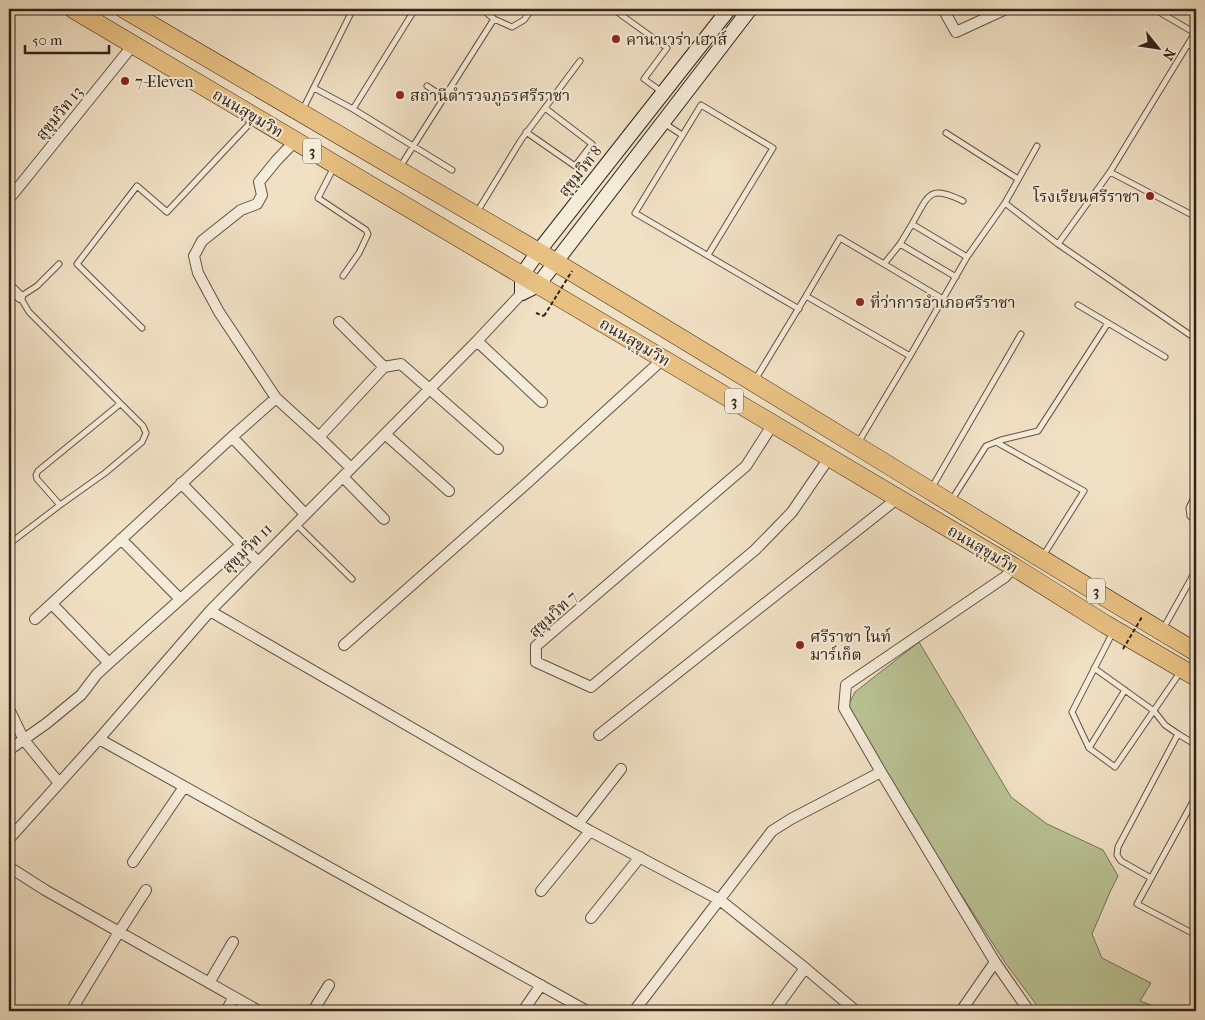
<svg xmlns="http://www.w3.org/2000/svg" width="1205" height="1020" font-family="'IM FELL French Canon','Noto Serif Thai',serif">
  <style>
    .green { fill: #b9c294; stroke: #757255 }
    .lines { fill: none; stroke-linecap: round; stroke-linejoin: round }
    .lane-casing { stroke: #615242; stroke-width: 7 }
    .street-casing { stroke: #615242; stroke-width: 12 }
    .secondary-casing { stroke: #312316; stroke-width: 16 }
    .highway-casing { stroke: #312316; stroke-width: 19 }
    .path { stroke: #312316; stroke-width: 2; stroke-dasharray: 4 2.5; stroke-linecap: butt }
    .lane { stroke: #f5ebd9; stroke-width: 5 }
    .street { stroke: #f5ebd9; stroke-width: 10 }
    .secondary { stroke: #f5ebd9; stroke-width: 14 }
    .highway { stroke: #e8c082; stroke-width: 18 }
    .path-bridge { stroke: #312316; stroke-width: 2; stroke-dasharray: 4 2.5; stroke-linecap: butt }
    .poi-dot { fill: #8f2418; stroke: #f5ebd9; stroke-width: 2 }
    .labels { text-anchor: middle; dominant-baseline: central; stroke-width: 4; stroke-linejoin: round; paint-order: stroke }
    .shield { fill: #f5ebd9; stroke: #6c5f50; stroke-width: 1 }
    .shield-label { font-size: 15px; font-weight: bold; fill: #312316 }
    .poi-label { font-size: 16px; fill: #312316; stroke: #f5ebd9; text-anchor: start }
    .street-label { font-size: 16px; fill: #312316; stroke: #f5ebd9 }
  </style>
  <rect width="100%" height="100%" fill="#f0e0c4"/>
  <filter id="stains"><feTurbulence type="fractalNoise" baseFrequency=".004" numOctaves="4"/><feColorMatrix values="0 0 0 0 .2 0 0 0 0 .09 0 0 0 0 .02 0 0 0 .5 -.17"/></filter>
  <radialGradient id="worn" r=".72"><stop offset=".6" stop-color="#630" stop-opacity="0"/><stop offset="1" stop-color="#630" stop-opacity=".3"/></radialGradient>
  <path class="green" d="M919 642 1011 797 1047 824 1103 850 1118 876 1110 892 1092 934 1102 958 1151 983 1140 1001 1159 1008 1157 1011H1041L1006 964 904 806 848 706 855 692Z"/>
  <g class="lines">
    <defs>
      <path id="lane" d="M402 9 411 14
        M482 9 494 19
        M613 9 667 48 644 79 662 92
        M1154 9 1195 33
        M1189 44 1196 49
        M427 86 444 97
        M314 88 353 109 452 170
        M303 109 353 9
        M353 109 415 9
        M664 123 682 135
        M526 132 575 166 592 144 545 108
        M946 133 1018 179
        M334 167 318 198 366 230 368 234 359 253 343 276
        M400 167 494 19 512 27 524 20 532 9
        M1110 172 1196 217
        M1005 203 1037 146
        M477 212 521 140 580 61
        M912 224C929 195 928 184 963 201
        M900 244 956 277
        M1058 244 1110 172 1196 31
        M708 255 773 148 701 105 635 213 799 309
        M967 257 1005 203 1058 244 1196 339
        M884 264 943 299
        M806 296 840 238 884 264 900 244 912 224 967 257 910 356
        M1078 305 1165 357
        M142 328 77 264 137 186 167 212 253 120
        M755 380 806 296 910 356 858 443
        M996 442 1084 491 1043 556
        M931 489 1021 334
        M1196 493 1189 508 1190 516 1196 522
        M951 501 986 446 1001 440 1038 431 1108 323
        M60 505 37 479 36 475 38 471 120 404
        M296 524 352 579
        M9 544 60 505 105 473 142 442 146 433 143 426 29 312 20 297 37 286 59 264
        M1163 629 1196 570
        M1113 632 1072 712 1089 748 1115 767 1181 671
        M1094 668 1154 711 1165 725 1178 734 1196 745
        M1089 748 1125 690
        M1196 796 1137 904 1196 935
        M1151 878 1121 861 1117 855 1118 847 1178 734"/>
      <path id="street" d="M943 9 956 32 1006 9
        M9 199 133 45
        M9 286 20 297
        M339 322 384 367
        M477 341 542 402
        M276 398 219 312 198 273 194 256 202 241 241 210 257 204 262 195 259 182 276 161 295 141
        M773 424 746 466 536 646V662L591 687 755 550 792 512 829 458
        M385 434 449 491
        M232 437 305 514
        M319 437 384 367 401 364 498 449
        M343 477 384 519
        M181 483 258 562
        M121 539 180 599
        M1014 567 1005 577 846 685 844 708 881 772 995 962 1029 1011
        M52 604 109 663 241 545
        M210 611 590 831 720 900 805 968 856 1011
        M35 619 232 437 276 398 319 437 351 468
        M344 645 526 484 663 359
        M9 709 24 740 59 783
        M599 735 898 498
        M99 739 587 1011
        M9 750 47 723 81 695 97 674 109 663
        M578 824 621 769
        M9 839 99 739 210 611 477 341 522 293
        M133 862 184 787
        M9 867 45 890 259 1011
        M541 891 590 831
        M591 918 640 857
        M209 983 233 942
        M71 1011 119 932 146 890
        M226 1011 234 997
        M313 1011 329 985
        M523 1011 541 985
        M634 1011 772 831 791 819 881 772
        M774 1011 805 968
        M961 1011 995 962"/>
      <path id="secondary" d="M729 9 538 252 522 275V293L538 285 750 9"/>
      <path id="highway" d="M73 9 1014 567 1105 624 1196 677
        M124 9C258 87 392 165 525 244 750 378 971 518 1196 652"/>
    </defs>
    <use href="#lane" class="lane-casing"/>
    <use href="#street" class="street-casing"/>
    <use href="#secondary" class="secondary-casing"/>
    <use href="#highway" class="highway-casing"/>
    <path class="path" d="M536 313 544 316"/>
    <use href="#lane" class="lane"/>
    <use href="#street" class="street"/>
    <use href="#secondary" class="secondary"/>
    <use href="#highway" class="highway"/>
    <path class="path-bridge" d="M544 316 572 271
      M1123 649 1142 617"/>
  </g>
  <g class="poi-dot">
    <circle cx="616" cy="39" r="5"/>
    <circle cx="125" cy="81" r="5"/>
    <circle cx="400" cy="95" r="5"/>
    <circle cx="1150" cy="196" r="5"/>
    <circle cx="860" cy="302" r="5"/>
    <circle cx="800" cy="645" r="5"/>
  </g>
  <g class="labels">
    <g class="shield">
      <rect x="303" y="138.5" width="18" height="25" rx="4"/>
      <rect x="725" y="388.5" width="18" height="25" rx="4"/>
      <rect x="1087" y="578.5" width="18" height="25" rx="4"/>
    </g>
    <g class="shield-label">
      <text x="312" y="151">3</text>
      <text x="734" y="401">3</text>
      <text x="1096" y="591">3</text>
    </g>
    <g class="poi-label">
      <text x="626" y="39">คานาเวร่า เฮาส์</text>
      <text x="135" y="81">7-Eleven</text>
      <text x="410" y="95">สถานีตำรวจภูธรศรีราชา</text>
      <text x="1140" y="196" text-anchor="end">โรงเรียนศรีราชา</text>
      <text x="870" y="302">ที่ว่าการอำเภอศรีราชา</text>
      <text x="810" y="636">ศรีราชา ไนท์<tspan x="810" dy="18">มาร์เก็ต</tspan></text>
    </g>
    <g class="street-label">
      <text transform="translate(59 113) rotate(-51)">สุขุมวิท 13</text>
      <text transform="translate(248 113) rotate(31)">ถนนสุขุมวิท</text>
      <text transform="translate(580 171) rotate(-52)">สุขุมวิท 8</text>
      <text transform="translate(635 342) rotate(31)">ถนนสุขุมวิท</text>
      <text transform="translate(247 548) rotate(-45)">สุขุมวิท 11</text>
      <text transform="translate(983 549) rotate(31)">ถนนสุขุมวิท</text>
      <text transform="translate(553 614) rotate(-43)">สุขุมวิท 7</text>
    </g>
  </g>
  <rect width="1205" height="1020" fill="none" stroke="#f0e0c4" stroke-width="30"/>
  <rect x="10" y="10" width="1185" height="1000" fill="none" stroke="#312316" stroke-width="2.5"/>
  <rect x="15" y="15" width="1175" height="990" fill="none" stroke="#312316"/>
  <g transform="translate(1158 48) rotate(120)" stroke="#f5ebd9" stroke-width="4" paint-order="stroke">
  <path d="M0-4L9 19L0 12L-9 19Z" fill="#312316"/>
  <text y="-8" font-size="14" font-weight="bold" text-anchor="middle" fill="#312316">N</text>
  </g>
  <path d="M25 45v8h84v-8" fill="none" stroke="#312316" stroke-width="2.5"/>
  <text x="32" y="45" font-size="15" fill="#312316" stroke="#f5ebd9" stroke-width="4" paint-order="stroke">50 m</text>
  <rect width="100%" height="100%" filter="url(#stains)"/>
  <rect width="100%" height="100%" fill="url(#worn)"/>
</svg>
